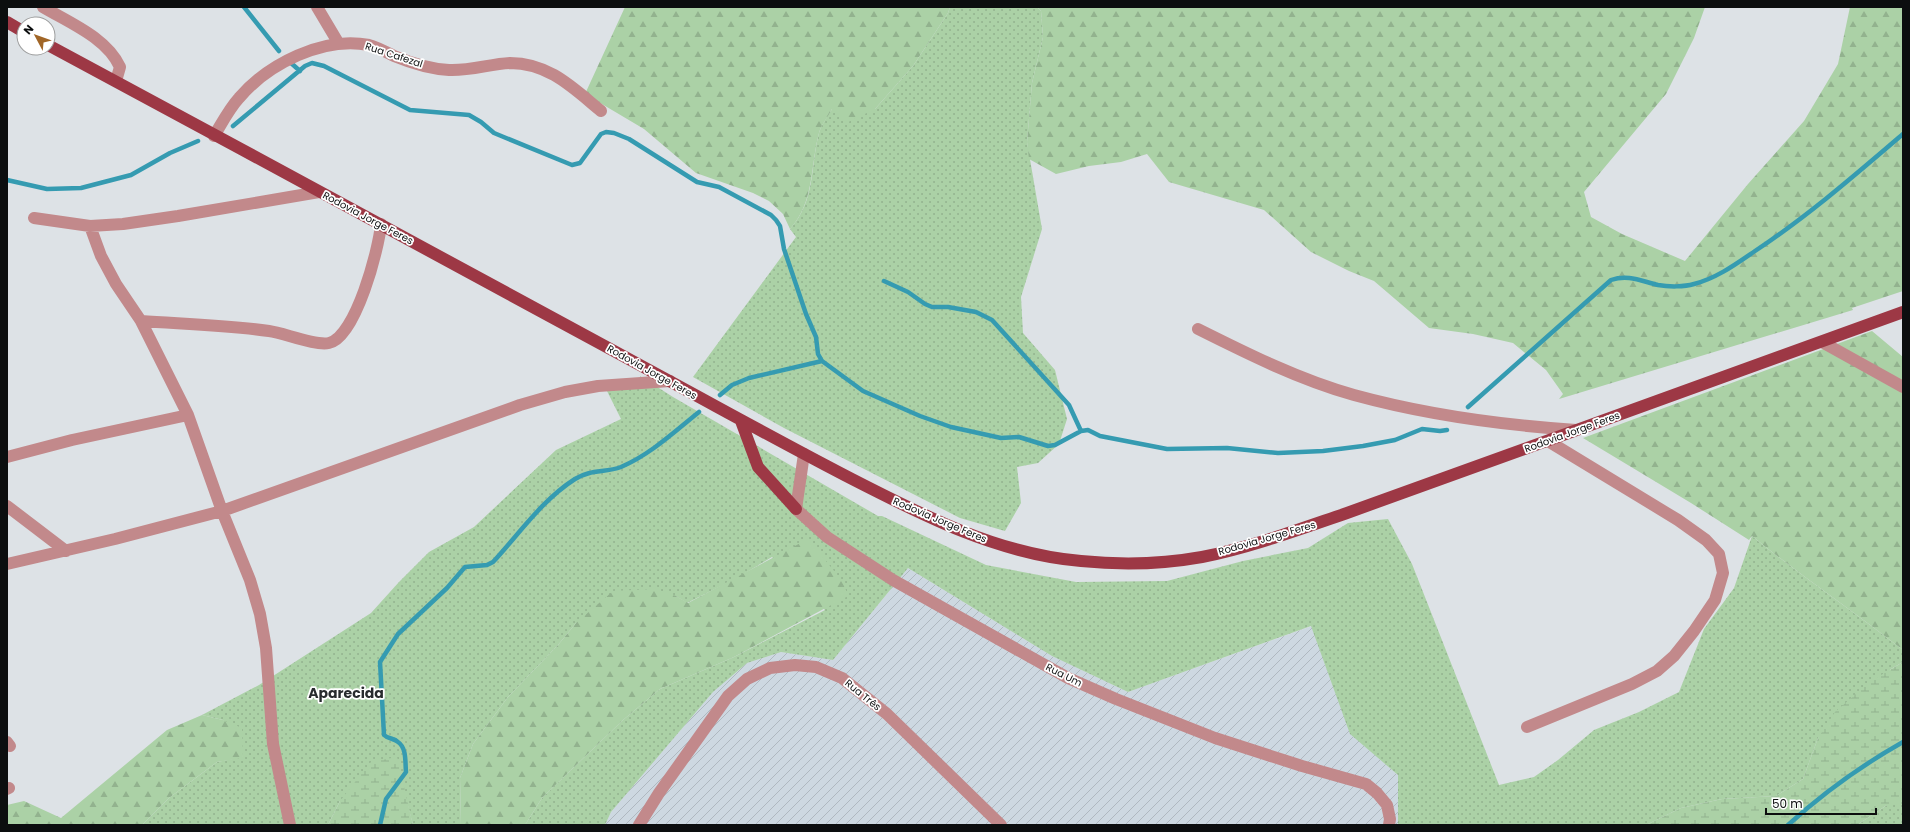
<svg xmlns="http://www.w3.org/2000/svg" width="1910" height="832" font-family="Poppins,sans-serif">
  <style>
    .industrial { fill: url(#industrial-furrows) }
    .grass { fill: url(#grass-dots) }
    .forest { fill: url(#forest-firs) }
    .wetland { fill: url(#wetland-marsh) }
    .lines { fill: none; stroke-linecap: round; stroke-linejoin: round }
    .stream { stroke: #359bb1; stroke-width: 4.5 }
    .minor { stroke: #c2898b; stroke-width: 12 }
    .major { stroke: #9d3845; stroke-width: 12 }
    .labels { text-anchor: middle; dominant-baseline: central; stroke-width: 3.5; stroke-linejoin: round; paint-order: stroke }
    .street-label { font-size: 10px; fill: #0c0e0f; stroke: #fff }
    .district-label { font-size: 14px; font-weight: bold; fill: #282b2e; stroke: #fff }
  </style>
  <defs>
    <pattern id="industrial-furrows" width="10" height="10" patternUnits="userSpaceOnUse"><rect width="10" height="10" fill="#cdd8e1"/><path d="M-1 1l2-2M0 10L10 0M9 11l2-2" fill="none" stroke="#afb8c0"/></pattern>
    <pattern id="grass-dots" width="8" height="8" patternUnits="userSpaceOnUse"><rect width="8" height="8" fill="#abd1a6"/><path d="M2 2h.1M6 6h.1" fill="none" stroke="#92b28e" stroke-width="1.8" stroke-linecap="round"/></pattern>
    <pattern id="forest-firs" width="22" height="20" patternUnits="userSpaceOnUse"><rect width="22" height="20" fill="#abd1a6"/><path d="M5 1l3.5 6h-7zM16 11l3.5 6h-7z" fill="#92b28e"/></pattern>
    <pattern id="wetland-marsh" width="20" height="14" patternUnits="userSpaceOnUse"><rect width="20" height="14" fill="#abd1a6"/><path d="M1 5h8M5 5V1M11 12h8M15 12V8" fill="none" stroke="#92b28e"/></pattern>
  </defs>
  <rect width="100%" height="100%" fill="#dde2e6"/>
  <path class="industrial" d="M908 568 1052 656 1128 692 1312 626 1350 733 1398 775V825H605L611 812 713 692 747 663 781 652 833 660Z"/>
  <path class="grass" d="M950 7H1037L1041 11 1043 37 1032 83 1027 142 1042 229 1021 297 1023 333 1055 370 1067 419 1059 444 1038 463 1017 467 1021 503 1005 531 960 518 784 428 693 377 796 237 790 229C816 200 810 167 819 133 821 125 828 116 832 109H875L913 66 948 13Z
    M640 376 673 397 878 516H882L986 565 1076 582 1167 581 1243 561 1308 548 1348 523 1388 519 1412 564 1499 785 1534 777 1558 760 1594 730 1639 712 1679 692 1704 629 1734 588 1752 536C1801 576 1853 611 1903 650V662L1891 669 1818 738 1803 779 1776 796 1722 799 1681 808 1646 825H1398V775L1350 734 1311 626 1128 692 1052 656 908 568 833 660 781 652 747 663 713 692 611 812 605 825H525L542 798 623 720 660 689 734 657 825 610 772 557 737 578 687 603 676 596 576 623 558 645 508 697 473 744 460 778 461 825H413L407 802 340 801 328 825H142L169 798 217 762 243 757 223 720 202 715 259 685 371 613 399 582 429 552 474 527 556 450 621 419 604 385 641 384Z
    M1887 805H1903V825H1857Z"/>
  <path class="forest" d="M625 7H950L948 13 913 66 875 109 846 123 832 109C828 117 821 125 819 133 810 167 815 201 790 229L783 214 769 201 753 193 696 173 644 129 585 94Z
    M1037 7H1705L1694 38 1666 94 1584 192 1591 217 1622 234 1685 261 1748 184 1804 121 1838 64 1850 7H1903V291L1852 308 1853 310 1559 399 1563 394 1546 370 1513 343 1473 334 1429 328 1374 281 1349 271 1311 252 1264 210 1169 182 1147 154 1121 162 1089 166 1056 174 1029 159 1027 142 1032 83 1043 37 1041 11Z
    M1872 331 1903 357V650C1853 611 1801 576 1752 536L1749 540 1691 503 1583 438Z
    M808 539 843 582 848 596 734 657 660 689 623 720 542 798 525 825H461L460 778 473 744 508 697 558 645 576 623 613 591 655 589 676 596 688 603Z
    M202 715 223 720 242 728 243 758 217 762 169 798 142 825H7V805L24 801 61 818 167 730Z"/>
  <path class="wetland" d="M1903 662V805H1887L1857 825H1646L1681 808 1722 799 1776 796 1803 779 1818 738 1835 712 1871 681Z
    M397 757 413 825H328L340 801 371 762Z"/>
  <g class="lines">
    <path class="stream" d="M244 7 279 51
      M291 63 300 71
      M233 126 305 66 312 63 324 66 410 110 469 115 481 122 494 133 572 165 580 163 601 134 606 132 614 133 629 139 697 182 719 187 771 215 776 220 780 226 784 249 806 314 816 337 818 354 822 361 863 391 920 416 951 427 1001 438 1019 437 1048 446 1055 445 1081 431 1088 430 1100 436 1167 449 1227 448 1278 453 1323 451 1363 446 1395 440 1422 429 1440 431 1447 430
      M7 180 47 189 81 188 131 175 170 153 198 141
      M884 281 908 292 925 304 932 307H948L976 312 992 320 1069 405 1081 431
      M720 395 732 385 749 378 822 361
      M1468 407 1611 280C1628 274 1641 281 1658 285 1669 287 1684 287 1694 284 1717 278 1736 264 1755 251 1808 216 1855 175 1903 134
      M380 825 386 799 406 772C405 763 407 748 398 742 394 738 388 739 384 735L380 662 398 634 447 588 465 567 487 565 493 562C519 534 542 500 575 479 591 469 605 473 621 467 651 454 674 432 699 412
      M1788 825C1821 795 1864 764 1903 742"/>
    <path class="minor" d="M43 7C70 23 107 38 120 67L116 81
      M317 7 339 44
      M214 136C222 123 229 109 239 98 268 64 323 36 369 45 377 47 386 52 394 56 411 63 430 69 449 70 470 71 490 64 510 63 549 63 573 88 601 111
      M34 218 90 226 123 224 178 216 319 192
      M90 226 101 256 116 284 141 321 188 415 222 511 250 580 260 614 266 648 273 744 290 825
      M141 321C184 324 227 325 269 331 284 333 315 346 329 343 356 337 379 248 381 224
      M1198 329C1248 354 1300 380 1354 395 1427 415 1501 425 1576 430
      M1822 342 1903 387
      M804 454 796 509 827 537 893 580 1068 678 1116 699 1215 738 1302 766 1366 784 1377 793 1387 805 1390 819 1389 825
      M7 457 72 440 188 415
      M7 506 66 551
      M7 564 115 539 222 511 520 405 565 392 598 386 670 381
      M1527 727 1632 684 1657 671 1674 656 1694 631 1715 600 1723 573 1719 554 1706 540 1678 520 1548 441
      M7 742 10 746
      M7 789 9 788
      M639 825 659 793 728 696 747 679 770 668 795 665 816 667 842 678 887 714 1001 825"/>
    <path class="major" d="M7 22 24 32
      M48 45C253 155 457 266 662 377 725 411 788 446 852 479 924 516 998 554 1081 561 1120 565 1163 564 1202 557 1252 547 1300 529 1347 513L1903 312
      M741 421 758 467 796 509"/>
  </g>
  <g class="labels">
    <g class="street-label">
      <text transform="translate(394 55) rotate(18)">Rua Cafezal</text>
      <text transform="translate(368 218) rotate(28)">Rodovia Jorge Feres</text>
      <text transform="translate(652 372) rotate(29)">Rodovia Jorge Feres</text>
      <text transform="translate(1572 432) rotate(-20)">Rodovia Jorge Feres</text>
      <text transform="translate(940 520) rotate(23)">Rodovia Jorge Feres</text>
      <text transform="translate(1267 538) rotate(-16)">Rodovia Jorge Feres</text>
      <text transform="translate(1064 675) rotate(27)">Rua Um</text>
      <text transform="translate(863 695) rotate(39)">Rua Três</text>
    </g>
    <g class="district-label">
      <text x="346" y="693">Aparecida</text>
    </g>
  </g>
  <rect width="1910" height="832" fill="none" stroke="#0c0e0f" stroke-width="16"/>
  <g transform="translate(36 36) rotate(311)"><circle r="19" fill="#ffffff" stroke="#9e9f9f"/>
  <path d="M0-3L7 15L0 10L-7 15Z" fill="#a16627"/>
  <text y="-6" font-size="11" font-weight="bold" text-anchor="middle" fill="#0c0e0f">N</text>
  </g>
  <path d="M1766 808v6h110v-6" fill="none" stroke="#0c0e0f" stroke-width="2"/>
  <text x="1772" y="808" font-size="12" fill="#0c0e0f" stroke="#ffffff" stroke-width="3" paint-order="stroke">50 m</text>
</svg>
